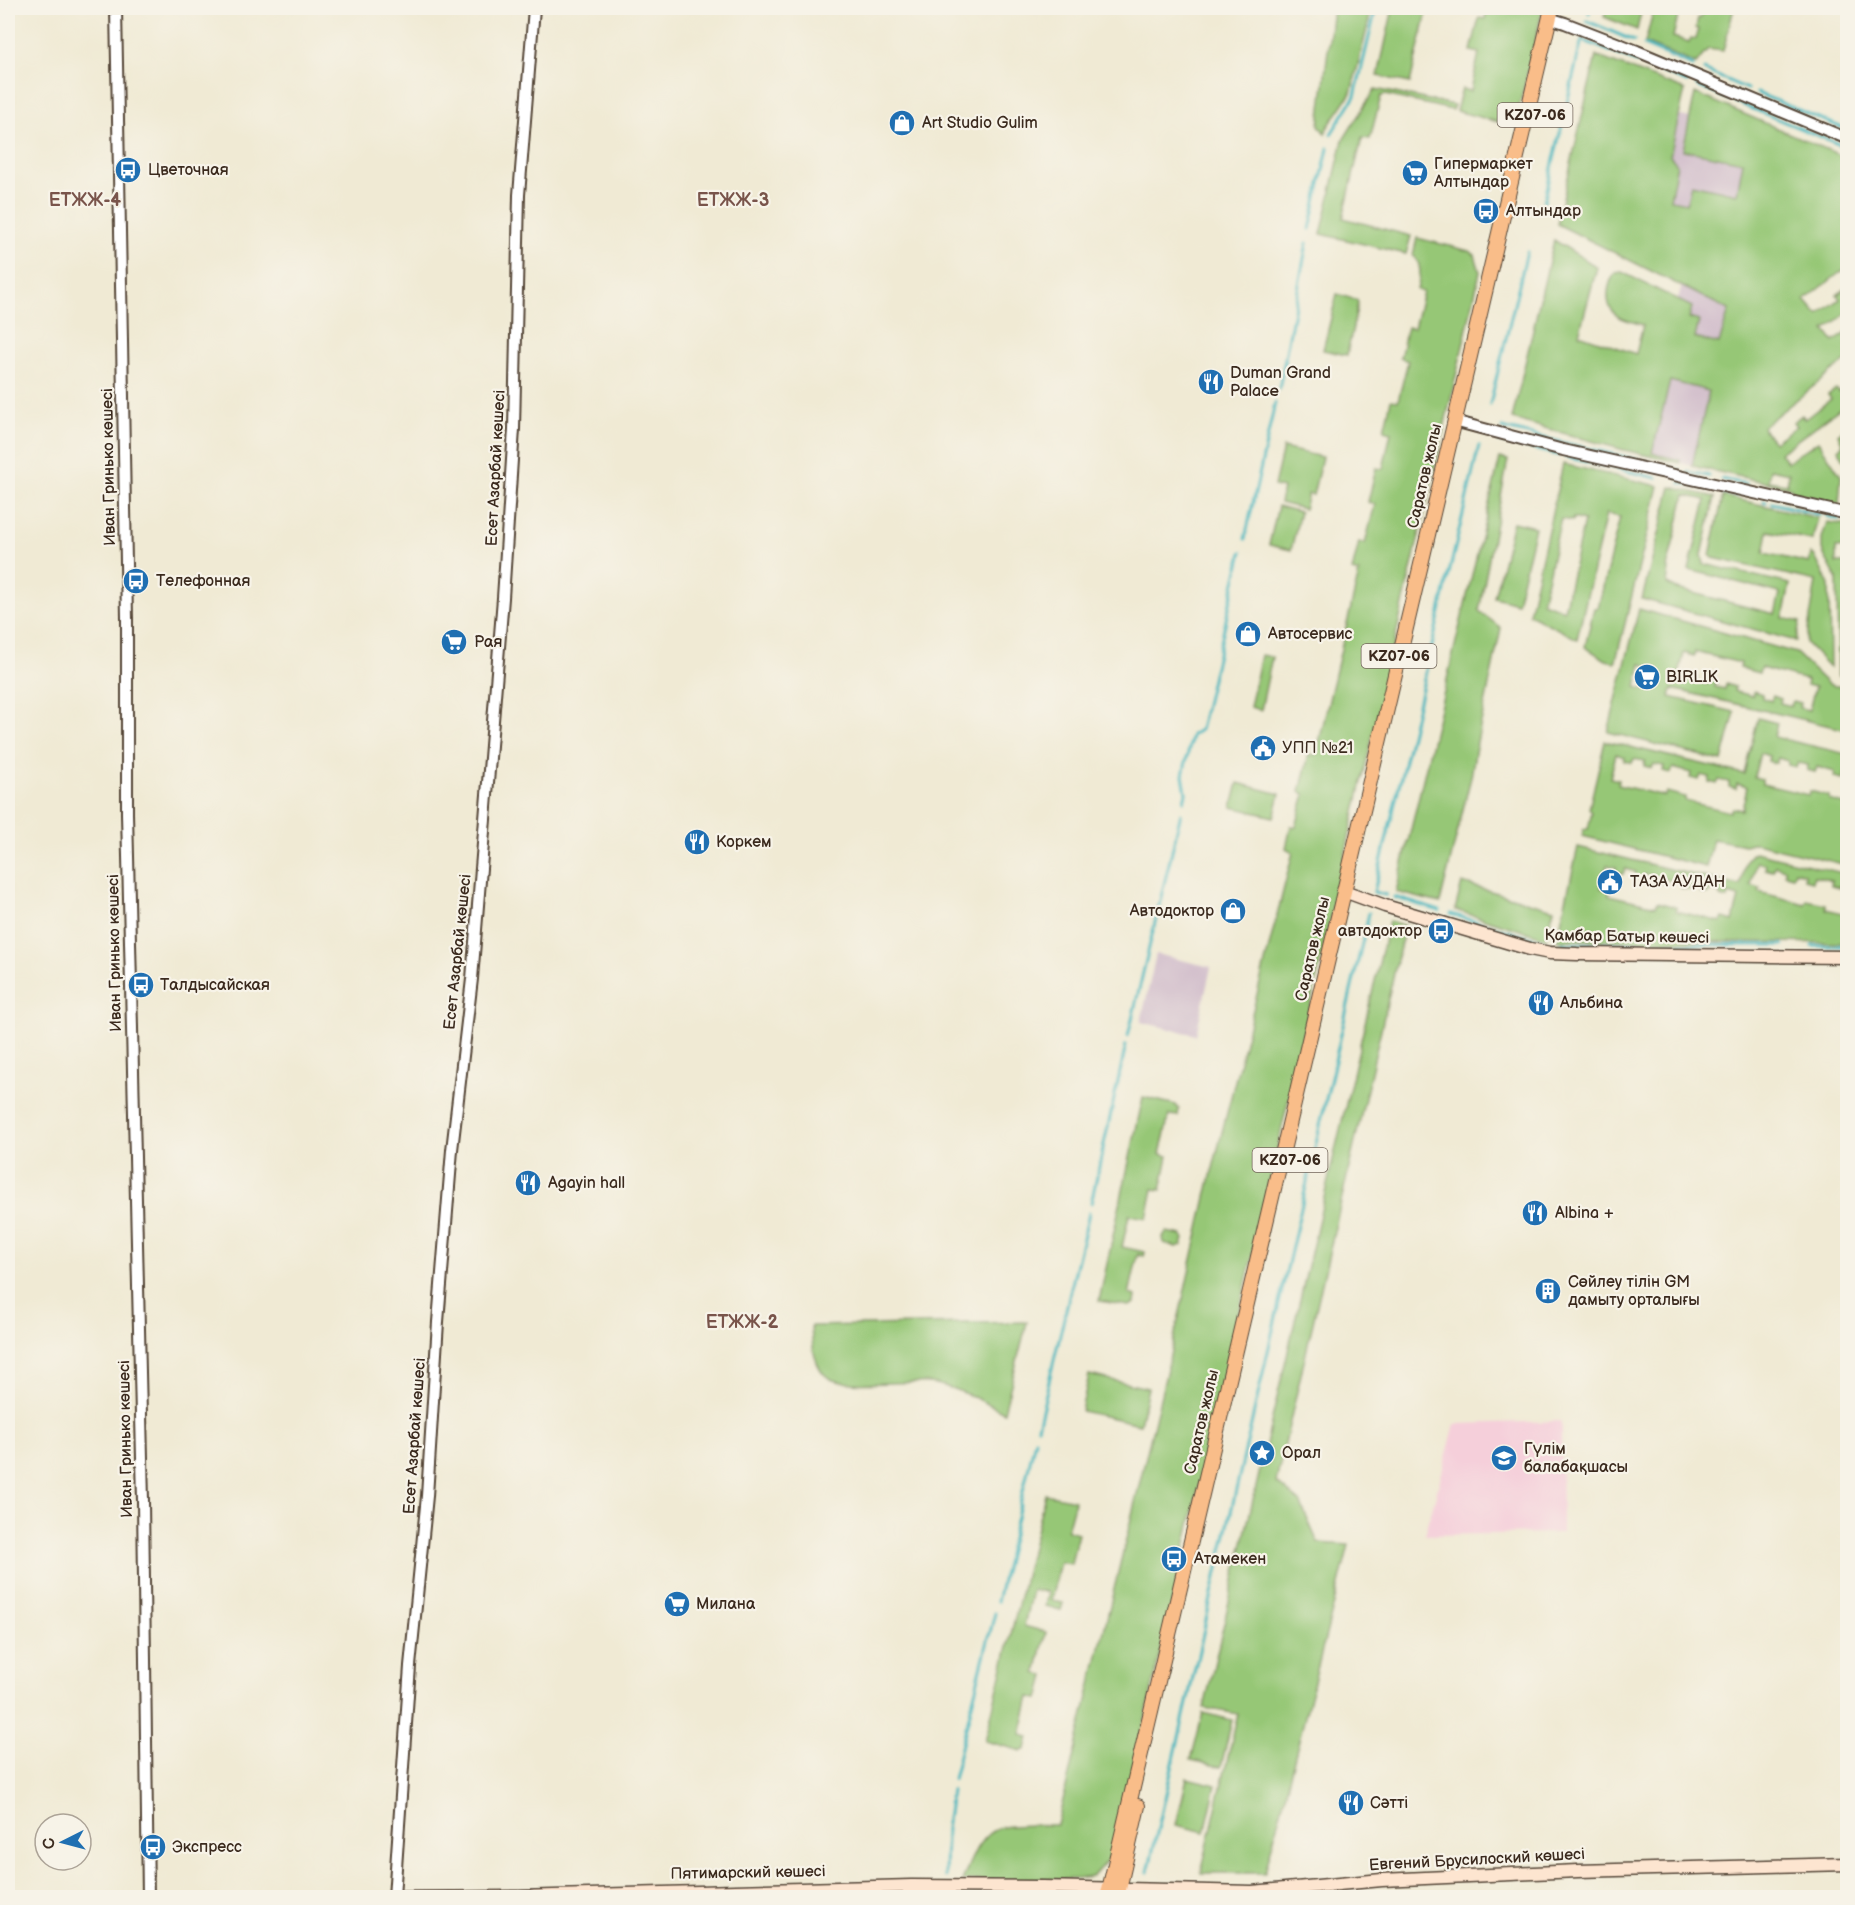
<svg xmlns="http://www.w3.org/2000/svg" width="1855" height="1905" font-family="'Balsamiq Sans',sans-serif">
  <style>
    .built { fill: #f5cfda }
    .industrial { fill: #d1bdcb }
    .green { fill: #96c776; stroke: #68784a; stroke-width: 1.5; fill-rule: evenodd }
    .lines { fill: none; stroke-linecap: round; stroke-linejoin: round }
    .stream { stroke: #48b7bf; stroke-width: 3 }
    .tertiary-casing { stroke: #564739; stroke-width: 14 }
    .secondary-casing { stroke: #564739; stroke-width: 15 }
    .primary-casing { stroke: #564739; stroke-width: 16 }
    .tertiary { stroke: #fff; stroke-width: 10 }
    .secondary { stroke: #fde5d0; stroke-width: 12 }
    .primary { stroke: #f9bd89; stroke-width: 14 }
    .labels { text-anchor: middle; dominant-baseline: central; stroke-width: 4.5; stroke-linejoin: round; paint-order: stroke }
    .shield { fill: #f7f3e8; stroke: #73665b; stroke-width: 1.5 }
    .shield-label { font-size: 15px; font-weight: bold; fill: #3b2a1e }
    .poi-label { font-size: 16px; fill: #3b2a1e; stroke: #f7f3e8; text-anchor: start }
    .street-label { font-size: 16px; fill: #3b2a1e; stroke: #f7f3e8 }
    .neighbourhood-label { font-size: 18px; font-weight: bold; fill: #79544b; stroke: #f7f3e8 }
  </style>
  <rect width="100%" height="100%" fill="#f7f3e8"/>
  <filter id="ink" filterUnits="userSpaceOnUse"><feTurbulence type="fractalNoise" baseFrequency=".0167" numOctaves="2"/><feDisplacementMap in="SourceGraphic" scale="12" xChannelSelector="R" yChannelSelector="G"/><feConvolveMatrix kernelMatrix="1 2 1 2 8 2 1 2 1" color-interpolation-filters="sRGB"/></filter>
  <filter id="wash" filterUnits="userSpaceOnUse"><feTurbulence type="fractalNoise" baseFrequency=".008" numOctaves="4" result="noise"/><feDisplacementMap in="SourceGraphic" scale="24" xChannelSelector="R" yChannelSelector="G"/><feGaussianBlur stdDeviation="1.35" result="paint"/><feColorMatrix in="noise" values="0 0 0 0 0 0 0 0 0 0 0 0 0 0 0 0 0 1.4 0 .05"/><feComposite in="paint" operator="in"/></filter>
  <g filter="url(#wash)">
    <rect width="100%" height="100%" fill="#f0ead4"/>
    <path class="built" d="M1561 1421 1562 1533 1425 1535 1455 1424Z"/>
    <path class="industrial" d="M1662 112 1760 133 1739 236 1641 213Z
      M1684 279 1754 305 1719 472 1624 450 1645 359 1659 363Z
      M1156 954 1211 967 1196 1035 1141 1022Z"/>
    <path class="green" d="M1333 8H1372L1351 93 1327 128 1325 134 1319 125Z
      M1393 8H1428L1410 83 1378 76Z
      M1487 8H1543L1518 112 1515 116 1502 123 1456 111 1462 89 1471 91 1479 53 1471 51 1479 18 1485 19Z
      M1606 8H1642L1637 30 1604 17Z
      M1654 8H1680L1673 37 1689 42 1691 38 1696 39 1699 29 1696 28 1698 18H1701L1703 10 1698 8H1734L1723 51 1708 49 1696 64 1645 43Z
      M1596 56 1685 90 1670 156 1677 164 1670 200 1687 203 1691 184 1737 194 1743 162 1683 150 1695 93 1847 158V267L1805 300 1818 315 1840 299 1837 295 1846 288 1847 291V313L1825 330 1834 342 1847 332V360L1762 427 1774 442 1796 426 1793 422 1802 415 1805 419 1831 399 1828 395 1836 389 1839 392 1847 386V403L1780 453 1787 462 1818 441 1841 476 1839 504 1793 492 1791 488 1692 466 1709 391 1670 381 1652 453 1680 460V463L1624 450 1512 419 1554 240 1597 267 1579 334 1636 354 1643 325C1634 322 1621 320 1615 314 1604 304 1607 284 1615 273L1622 272 1692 307 1689 318 1699 321 1695 338 1719 344 1729 310 1557 224ZM1770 469 1789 473 1787 484 1768 481Z
      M1375 89 1454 105 1452 110 1385 95 1381 96 1370 139 1362 138 1343 218 1411 236 1406 254 1321 234 1343 140Z
      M1417 238 1469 251 1475 255 1480 272 1114 1853 1092 1877 1078 1879 962 1881C970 1863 978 1834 1000 1828 1013 1824 1042 1825 1057 1825L1164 1382 1210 1180 1293 852 1286 848 1291 826 1296 827 1305 794 1300 792 1309 754 1316 755 1359 573 1352 571 1359 542 1365 544 1375 504 1368 502 1376 468 1383 469 1391 432 1384 430 1391 400 1398 401 1408 361 1400 358 1407 327 1414 328 1423 292 1417 290C1420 276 1423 266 1413 255Z
      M1337 294 1357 300 1358 303 1347 355 1323 350Z
      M1847 427 1848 465H1847L1838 449 1843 445 1838 434Z
      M1283 448 1322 457 1313 495 1308 494 1304 509 1280 503 1283 488 1274 486Z
      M1500 458 1508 460 1479 611 1501 628 1476 747 1471 777 1440 903 1396 892Z
      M1563 464 1659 486 1616 660 1614 662 1606 660 1585 647 1594 608H1598L1620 517 1606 514 1577 639 1529 614ZM1573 518 1584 521 1564 610 1542 602 1561 519 1572 521Z
      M1671 487 1715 497 1702 555 1704 564 1790 584 1783 618 1800 622 1796 641 1642 599ZM1685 495 1706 500 1689 570 1780 593 1775 614 1677 589 1667 584 1669 569 1667 568Z
      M1723 496 1818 518 1812 540 1768 531 1764 553 1809 563 1811 554 1814 555 1829 585 1830 668 1806 643 1816 581 1713 558 1710 555Z
      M1278 506 1300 512 1291 550 1269 545Z
      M1513 522 1535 527 1517 603 1494 597Z
      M1827 522 1847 525V547L1836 548V563H1847V676H1838L1837 579 1824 555 1822 549V538Z
      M1639 609 1796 653 1828 684 1835 686H1847V730L1672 689 1670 697 1735 712 1722 761 1608 732ZM1695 652 1741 663 1740 668 1759 673 1761 668 1807 680V685L1815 687 1809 710 1800 708 1801 703 1793 701 1791 706 1780 703 1781 699 1773 696 1771 701 1762 698V694L1754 691 1752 696 1734 691 1735 687 1726 684 1725 689 1715 687 1716 682 1708 680 1707 684 1696 682 1697 677 1690 675 1688 680 1678 677 1684 653 1694 656ZM1641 664 1657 668 1652 691 1636 687Z
      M1261 655 1272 657 1261 710 1250 707Z
      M1758 718 1777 723 1774 737 1847 754V775L1844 774 1843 779 1834 777 1835 772 1817 767 1815 772 1807 770 1808 765 1798 763 1796 767 1788 765V761L1778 758 1776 763 1768 761 1769 756 1760 753 1754 777 1762 779V784L1808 795 1810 791 1829 796V800L1847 805V865L1756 843H1752L1745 845 1713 839 1706 867 1582 836 1584 829H1588L1592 812 1589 809 1605 741 1744 774ZM1616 754 1625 757 1624 761 1632 763 1634 759 1645 761 1644 766 1652 768 1654 764 1664 766 1663 771 1671 773 1673 768 1691 773 1690 778 1699 780 1701 775 1710 777 1709 782 1717 784 1719 780 1729 782V787L1736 789 1737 784 1747 787 1742 810 1732 808 1730 812 1685 801V797L1666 792 1665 796 1618 785 1619 780 1610 778Z
      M1238 783 1280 794 1274 817 1232 807Z
      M1578 847 1740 886C1744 875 1743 857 1755 852L1847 874V884L1841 883 1840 887 1831 885 1832 881 1814 876 1812 881 1804 879 1805 874 1795 871 1793 876 1785 874V869L1775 866 1773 871 1765 869 1766 864 1757 862 1751 885 1760 888 1759 892 1805 904 1807 900 1826 904V909L1847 914V943L1557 940ZM1607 865 1616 867V872L1623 874 1625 869 1636 872 1635 876 1643 879 1645 874 1655 876 1654 881 1663 883 1664 879 1682 883 1681 888 1690 890 1692 886 1701 888 1700 893 1708 894 1710 890 1720 893V897L1727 899 1728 894 1739 897 1733 921 1723 918 1721 922 1676 911V907L1657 902 1656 906 1609 895 1610 890 1601 888Z
      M1462 883 1554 909 1546 938 1455 910Z
      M1389 921 1405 926 1276 1482 1300 1502 1318 1543 1349 1545 1265 1873H1201L1238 1714 1204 1708Z
      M1143 1097 1176 1105 1179 1109 1178 1116 1169 1115 1160 1154 1168 1156 1161 1190 1153 1189 1147 1218 1129 1215 1122 1247 1145 1252 1144 1256 1138 1254 1129 1294 1136 1296 1135 1303 1129 1306 1099 1301Z
      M1166 1232 1182 1235 1184 1239 1182 1245 1176 1247 1164 1243 1163 1237Z
      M1027 1322 1004 1412C982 1401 960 1389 935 1384 911 1379 847 1389 829 1378 813 1368 812 1342 811 1326Z
      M1089 1375 1148 1388 1140 1424 1081 1411Z
      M1045 1494 1075 1500 1067 1530 1078 1533 1071 1564 1060 1562 1051 1600 1063 1603 1061 1610 1045 1606 1048 1592 1032 1590 1024 1626 1046 1632 1036 1673 1045 1676 1039 1699 1030 1697 1021 1735 1029 1737 1026 1749 1022 1751 985 1741Z
      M1203 1713 1232 1720 1221 1767 1191 1760Z
      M1187 1778 1216 1785 1205 1832 1176 1825Z
      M1065 1892 1091 1895 1097 1897 1049 1898Z"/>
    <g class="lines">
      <path class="stream" d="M1589 13 1590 8
        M1587 21 1634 41
        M1582 40 1687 82
        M1644 45 1693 66
        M1704 70 1747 89
        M1697 86 1848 148
        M1757 93 1848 130
        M1331 134 1355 96 1376 8
        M1544 202 1581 43
        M1310 229 1328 148
        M1279 389 1307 243
        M1490 404 1527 252
        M1502 428 1681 470
        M1499 441 1558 455
        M1565 457 1657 478
        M1688 472 1709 476
        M1721 479 1746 484
        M1680 483 1709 489
        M1768 489 1787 493
        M1723 492 1736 495
        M1764 501 1766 502
        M1772 503 1821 515
        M1847 505H1848
        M1827 516 1839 519
        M1846 521H1848
        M1245 539 1275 403
        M1184 801 1186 793 1183 775 1192 735 1200 730 1242 552
        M1386 895 1374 892 1479 446
        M1394 897 1440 911
        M1451 914 1544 942
        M1562 944 1783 945
        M1812 946H1848
        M1128 1036 1181 813
        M1091 1203 1126 1045
        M1038 1427 1089 1213
        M997 1602 1035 1440
        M953 1779 995 1613
        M1148 1872 1369 913
        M945 1877 946 1829 951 1790"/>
    </g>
  </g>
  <g filter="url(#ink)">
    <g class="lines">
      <defs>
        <path id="tertiary" d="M116 8 127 618V813L143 1501 148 1898
          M1549 18 1565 23 1637 51 1848 139
          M1454 421 1563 450 1848 514
          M394 1897 410 1666 427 1496 438 1322 452 1150 472 979 503 598 514 429 519 195 534 8"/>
        <path id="secondary" d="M1344 891 1385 906 1530 949 1550 953 1577 954 1848 957
          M389 1898 517 1897 911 1886 1043 1887 1252 1892 1382 1880 1578 1871 1848 1864"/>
        <path id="primary" d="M1107 1898 1552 8
          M1117 1898 1138 1806"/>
      </defs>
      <use href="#tertiary" class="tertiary-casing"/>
      <use href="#secondary" class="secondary-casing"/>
      <use href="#primary" class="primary-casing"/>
      <use href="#tertiary" class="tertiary"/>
      <use href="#secondary" class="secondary"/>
      <use href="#primary" class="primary"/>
    </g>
  </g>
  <defs>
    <symbol id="shop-disc" viewBox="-11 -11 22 22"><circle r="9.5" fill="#1f6fb2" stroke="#f7f3e8"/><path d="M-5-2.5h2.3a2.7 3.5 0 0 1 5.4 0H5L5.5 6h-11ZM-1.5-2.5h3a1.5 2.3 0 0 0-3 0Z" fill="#fff"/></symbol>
    <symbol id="bus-disc" viewBox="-11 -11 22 22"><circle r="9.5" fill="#1f6fb2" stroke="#f7f3e8"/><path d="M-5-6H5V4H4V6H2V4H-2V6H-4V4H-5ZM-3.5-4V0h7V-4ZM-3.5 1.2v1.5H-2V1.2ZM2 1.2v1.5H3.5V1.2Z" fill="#fff"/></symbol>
    <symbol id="supermarket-disc" viewBox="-11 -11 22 22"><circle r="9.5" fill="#1f6fb2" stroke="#f7f3e8"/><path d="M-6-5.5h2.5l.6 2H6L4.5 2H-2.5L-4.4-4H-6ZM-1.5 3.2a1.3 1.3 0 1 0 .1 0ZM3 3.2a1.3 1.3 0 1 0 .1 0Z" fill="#fff"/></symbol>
    <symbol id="restaurant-disc" viewBox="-11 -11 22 22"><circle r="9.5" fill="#1f6fb2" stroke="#f7f3e8"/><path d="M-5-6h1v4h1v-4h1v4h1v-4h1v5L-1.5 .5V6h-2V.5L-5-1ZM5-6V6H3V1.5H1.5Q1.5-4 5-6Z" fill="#fff"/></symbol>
    <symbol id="civic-disc" viewBox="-11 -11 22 22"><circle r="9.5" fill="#1f6fb2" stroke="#f7f3e8"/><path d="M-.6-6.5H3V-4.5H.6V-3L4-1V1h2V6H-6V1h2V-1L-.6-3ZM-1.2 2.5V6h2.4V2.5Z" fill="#fff"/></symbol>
    <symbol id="building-disc" viewBox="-11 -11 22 22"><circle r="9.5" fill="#1f6fb2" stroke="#f7f3e8"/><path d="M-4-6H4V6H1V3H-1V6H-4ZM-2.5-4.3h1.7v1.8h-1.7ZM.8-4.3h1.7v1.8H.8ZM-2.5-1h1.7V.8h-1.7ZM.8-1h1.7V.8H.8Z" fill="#fff"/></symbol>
    <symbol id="sight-disc" viewBox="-11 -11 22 22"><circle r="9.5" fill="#1f6fb2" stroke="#f7f3e8"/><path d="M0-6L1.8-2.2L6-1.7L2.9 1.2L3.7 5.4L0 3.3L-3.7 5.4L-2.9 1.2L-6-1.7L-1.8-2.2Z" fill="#fff"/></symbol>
    <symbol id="school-disc" viewBox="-11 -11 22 22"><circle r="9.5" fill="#1f6fb2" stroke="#f7f3e8"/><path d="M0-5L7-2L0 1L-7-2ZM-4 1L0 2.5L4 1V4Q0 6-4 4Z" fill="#fff"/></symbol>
  </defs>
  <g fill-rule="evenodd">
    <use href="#shop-disc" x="887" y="108" width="30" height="30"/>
    <use href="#bus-disc" x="113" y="155" width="30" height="30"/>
    <use href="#supermarket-disc" x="1400" y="158" width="30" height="30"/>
    <use href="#bus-disc" x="1471" y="196" width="30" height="30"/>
    <use href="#restaurant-disc" x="1196" y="367" width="30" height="30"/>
    <use href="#bus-disc" x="121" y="566" width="30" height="30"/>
    <use href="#shop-disc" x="1233" y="619" width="30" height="30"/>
    <use href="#supermarket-disc" x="439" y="627" width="30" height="30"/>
    <use href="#supermarket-disc" x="1632" y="662" width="30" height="30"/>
    <use href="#civic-disc" x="1248" y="733" width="30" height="30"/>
    <use href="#restaurant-disc" x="682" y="827" width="30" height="30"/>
    <use href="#civic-disc" x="1595" y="867" width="30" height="30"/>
    <use href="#shop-disc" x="1218" y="896" width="30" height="30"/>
    <use href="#bus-disc" x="1426" y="916" width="30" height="30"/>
    <use href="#bus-disc" x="126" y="970" width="30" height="30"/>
    <use href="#restaurant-disc" x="1526" y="988" width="30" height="30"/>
    <use href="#restaurant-disc" x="513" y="1168" width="30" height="30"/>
    <use href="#restaurant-disc" x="1520" y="1198" width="30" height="30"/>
    <use href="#building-disc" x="1533" y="1276" width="30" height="30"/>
    <use href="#sight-disc" x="1247" y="1438" width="30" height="30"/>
    <use href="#school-disc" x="1489" y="1443" width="30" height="30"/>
    <use href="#bus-disc" x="1159" y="1544" width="30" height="30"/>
    <use href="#supermarket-disc" x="662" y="1589" width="30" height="30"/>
    <use href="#restaurant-disc" x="1336" y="1788" width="30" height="30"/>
    <use href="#bus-disc" x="138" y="1832" width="30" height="30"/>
  </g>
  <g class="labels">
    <g class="shield">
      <rect x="1497.5" y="103" width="75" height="24" rx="4.5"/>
      <rect x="1361.5" y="644" width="75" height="24" rx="4.5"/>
      <rect x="1252.5" y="1148" width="75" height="24" rx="4.5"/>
    </g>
    <g class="shield-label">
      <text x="1535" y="115">KZ07-06</text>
      <text x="1399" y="656">KZ07-06</text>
      <text x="1290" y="1160">KZ07-06</text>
    </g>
    <g class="poi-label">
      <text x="922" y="123">Art Studio Gulim</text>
      <text x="1434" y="164">Гипермаркет<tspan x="1434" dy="18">Алтындар</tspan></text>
      <text x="148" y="170">Цветочная</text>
      <text x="1506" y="211">Алтындар</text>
      <text x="1230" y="373">Duman Grand<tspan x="1230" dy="18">Palace</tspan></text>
      <text x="156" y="581">Телефонная</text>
      <text x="1268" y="634">Автосервис</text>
      <text x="474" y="642">Рая</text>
      <text x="1666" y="677">BIRLIK</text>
      <text x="1282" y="748">УПП №21</text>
      <text x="716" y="842">Коркем</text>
      <text x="1630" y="882">ТАЗА АУДАН</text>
      <text x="1214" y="911" text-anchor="end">Автодоктор</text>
      <text x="1422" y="931" text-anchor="end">автодоктор</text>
      <text x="160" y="985">Талдысайская</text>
      <text x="1560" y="1003">Альбина</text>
      <text x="548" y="1183">Agayin hall</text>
      <text x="1555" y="1213">Albina +</text>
      <text x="1568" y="1282">Сөйлеу тілін GM<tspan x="1568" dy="18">дамыту орталығы</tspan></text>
      <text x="1524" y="1449">Гүлім<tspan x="1524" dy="18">балабақшасы</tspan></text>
      <text x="1282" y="1453">Орал</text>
      <text x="1194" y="1559">Атамекен</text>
      <text x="696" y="1604">Милана</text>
      <text x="1370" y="1803">Сәтті</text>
      <text x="172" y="1847">Экспресс</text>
    </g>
    <g class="street-label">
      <text transform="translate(109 467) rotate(-91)">Иван Гринько көшесі</text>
      <text transform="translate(496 468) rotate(-87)">Есет Азарбай көшесі</text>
      <text transform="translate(1425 476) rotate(-77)">Саратов жолы</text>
      <text transform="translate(1627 937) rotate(1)">Қамбар Батыр көшесі</text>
      <text transform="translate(1313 949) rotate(-77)">Саратов жолы</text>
      <text transform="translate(458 952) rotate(-84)">Есет Азарбай көшесі</text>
      <text transform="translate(115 953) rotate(-91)">Иван Гринько көшесі</text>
      <text transform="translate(1202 1422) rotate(-77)">Саратов жолы</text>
      <text transform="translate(415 1436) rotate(-86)">Есет Азарбай көшесі</text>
      <text transform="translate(126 1439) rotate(-91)">Иван Гринько көшесі</text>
      <text transform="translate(1477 1860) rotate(-3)">Евгений Брусилоский көшесі</text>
      <text transform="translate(748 1873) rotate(-1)">Пятимарский көшесі</text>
    </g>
    <g class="neighbourhood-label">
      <text x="85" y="200">ЕТЖЖ-4</text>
      <text x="733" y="200">ЕТЖЖ-3</text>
      <text x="742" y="1322">ЕТЖЖ-2</text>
    </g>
  </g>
  <rect width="1855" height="1905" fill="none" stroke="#f7f3e8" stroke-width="30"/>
  <g transform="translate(63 1842) rotate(264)"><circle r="28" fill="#f7f3e8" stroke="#aca397" stroke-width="1.5"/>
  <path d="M0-4.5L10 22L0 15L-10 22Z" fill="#1f6fb2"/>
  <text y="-9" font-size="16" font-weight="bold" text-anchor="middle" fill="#3b2a1e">С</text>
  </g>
</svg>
